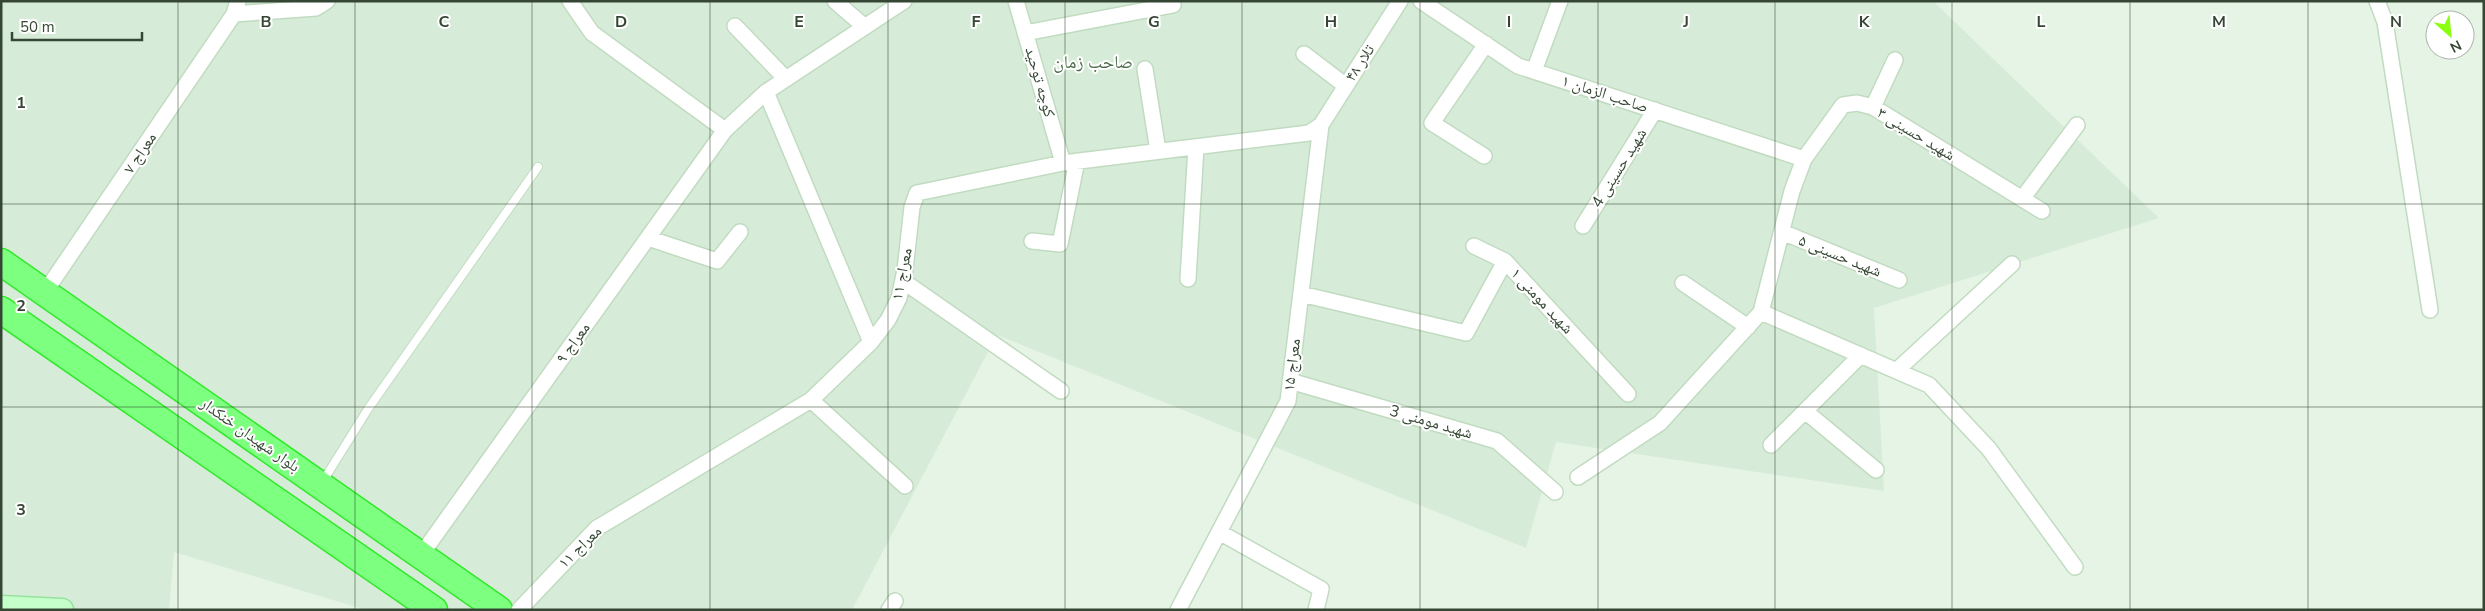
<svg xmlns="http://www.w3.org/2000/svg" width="2485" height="611" font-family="'Nunito Sans','Noto Naskh Arabic',sans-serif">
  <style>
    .residential { fill: #d7ecd8 }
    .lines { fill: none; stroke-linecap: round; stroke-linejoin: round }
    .service-casing { stroke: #c1dbc1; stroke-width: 10 }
    .minor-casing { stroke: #c1dbc1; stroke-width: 18 }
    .secondary-casing { stroke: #98e19d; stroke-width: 25 }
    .trunk-casing { stroke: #31e92b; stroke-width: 29 }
    .service { stroke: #fff; stroke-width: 8 }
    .minor { stroke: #fff; stroke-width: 15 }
    .secondary { stroke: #c5ffca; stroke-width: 22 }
    .trunk { stroke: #7dff80; stroke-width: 26 }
    .grid { fill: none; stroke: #354734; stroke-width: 1; stroke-opacity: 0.55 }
    .labels { text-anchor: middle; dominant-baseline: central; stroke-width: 4; stroke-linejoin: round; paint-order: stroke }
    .street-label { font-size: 16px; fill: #354734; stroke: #fff }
    .neighbourhood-label { font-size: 18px; fill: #4d6b4b; stroke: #fff }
    .grid-label { font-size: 16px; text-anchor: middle; font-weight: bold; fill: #354734; stroke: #fff; stroke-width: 4; stroke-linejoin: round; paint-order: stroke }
  </style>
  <rect width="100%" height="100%" fill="#e6f4e6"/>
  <path class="residential" d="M1 1H1933L2159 218 1874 308 1884 491 1556 442 1526 548 997 335 852 610H366L174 552 169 610H1Z"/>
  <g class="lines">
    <defs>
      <path id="service" d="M323 481 368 409 538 167"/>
      <path id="minor" d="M570 1 592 33 725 130 766 92 904 1
        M835 1 865 27
        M1016 1 1063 163
        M1421 1 1518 66 1804 159
        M2377 1 2385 22 2430 310
        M234 14 316 8 327 1
        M735 26 786 79
        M1025 33 1173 5 1172 1
        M1304 54 1346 86
        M1145 69 1158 151
        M1534 71 1560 1
        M766 92 871 342
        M1873 107 1895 60
        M1484 156 1432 123 1486 44
        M2022 199 2077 125
        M1583 226 1655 110
        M1782 232 1899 280
        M648 238 717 261 740 232
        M1032 241 1060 244 1077 161
        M1474 246 1505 261
        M1188 279 1196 147
        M903 281 1061 391
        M1683 283 1748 327
        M45 292 234 14 238 1
        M1301 294 1466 333 1505 261 1628 394
        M1761 312 1929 385 1989 449 2075 567
        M1896 371 2012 264
        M1290 381 1497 441 1555 492
        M811 400 905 486
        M1805 411 1876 470
        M1771 445 1861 355
        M1578 477 1660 423 1761 312 1792 191 1804 159 1843 105 1857 103 1873 107 2042 211
        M1219 532 1321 589 1316 610
        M421 555 725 130
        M519 610 597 528 811 400 871 342 888 320 899 298 905 270 912 207 917 193 1063 163 1309 133 1321 125 1400 1
        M889 610 895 601
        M1178 610 1288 401 1321 125"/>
      <path id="secondary" d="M1 607 62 610"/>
      <path id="trunk" d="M1 262 499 610
        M1 310 434 610"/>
    </defs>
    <use href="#service" class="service-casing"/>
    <use href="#minor" class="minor-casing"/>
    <use href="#secondary" class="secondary-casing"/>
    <use href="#trunk" class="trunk-casing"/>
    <use href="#service" class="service"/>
    <use href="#minor" class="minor"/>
    <use href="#secondary" class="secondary"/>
    <use href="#trunk" class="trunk"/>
  </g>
  <path class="grid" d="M178 1V610M355 1V610M532 1V610M710 1V610M888 1V610M1065 1V610M1242 1V610M1420 1V610M1598 1V610M1775 1V610M1952 1V610M2130 1V610M2308 1V610M1 204H2484M1 407H2484"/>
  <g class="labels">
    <g class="street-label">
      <text transform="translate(1360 63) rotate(-57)">تلار ۴۸</text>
      <text transform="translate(1040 82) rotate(74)">کوچه توحید</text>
      <text transform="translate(1605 94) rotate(18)">صاحب الزمان ۱</text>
      <text transform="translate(1916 134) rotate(31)">شهید حسینی ۳</text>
      <text transform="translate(140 153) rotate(-56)">معراج ۷</text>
      <text transform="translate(1619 168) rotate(-58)">شهید حسینی 4</text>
      <text transform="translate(1840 256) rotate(22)">شهید حسینی ۵</text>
      <text transform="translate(902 274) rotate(-79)">معراج ۱۱</text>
      <text transform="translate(1542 301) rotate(47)">شهید مومنی ۱</text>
      <text transform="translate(573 343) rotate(-54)">معراج ۹</text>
      <text transform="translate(1292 365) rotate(-83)">معراج ۱۵</text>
      <text transform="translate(1431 422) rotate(16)">شهید مومنی 3</text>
      <text transform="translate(250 435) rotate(35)">بلوار شهیدان خنکدار</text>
      <text transform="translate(580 547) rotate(-44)">معراج ۱۱</text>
    </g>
    <g class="neighbourhood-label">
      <text x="1093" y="62">صاحب زمان</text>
    </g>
  </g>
  <g class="grid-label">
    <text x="266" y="27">B</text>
    <text x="444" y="27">C</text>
    <text x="621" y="27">D</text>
    <text x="799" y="27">E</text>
    <text x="976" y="27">F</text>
    <text x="1154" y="27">G</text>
    <text x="1331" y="27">H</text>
    <text x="1509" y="27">I</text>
    <text x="1686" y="27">J</text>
    <text x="1864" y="27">K</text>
    <text x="2041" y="27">L</text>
    <text x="2219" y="27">M</text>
    <text x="2396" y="27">N</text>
    <text x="21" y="108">1</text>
    <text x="21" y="311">2</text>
    <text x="21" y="515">3</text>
  </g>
  <rect width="2485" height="611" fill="none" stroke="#354734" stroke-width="5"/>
  <g transform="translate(2450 35) rotate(153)"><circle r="24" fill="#ffffff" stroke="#aeb5ae"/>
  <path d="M0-4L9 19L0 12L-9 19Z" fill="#8bff12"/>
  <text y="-8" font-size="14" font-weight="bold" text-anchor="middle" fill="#354734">N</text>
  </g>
  <path d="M12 32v8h130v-8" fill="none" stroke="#354734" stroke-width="2.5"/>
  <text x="20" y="32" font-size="15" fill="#354734" stroke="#ffffff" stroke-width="4" paint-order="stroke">50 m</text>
</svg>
